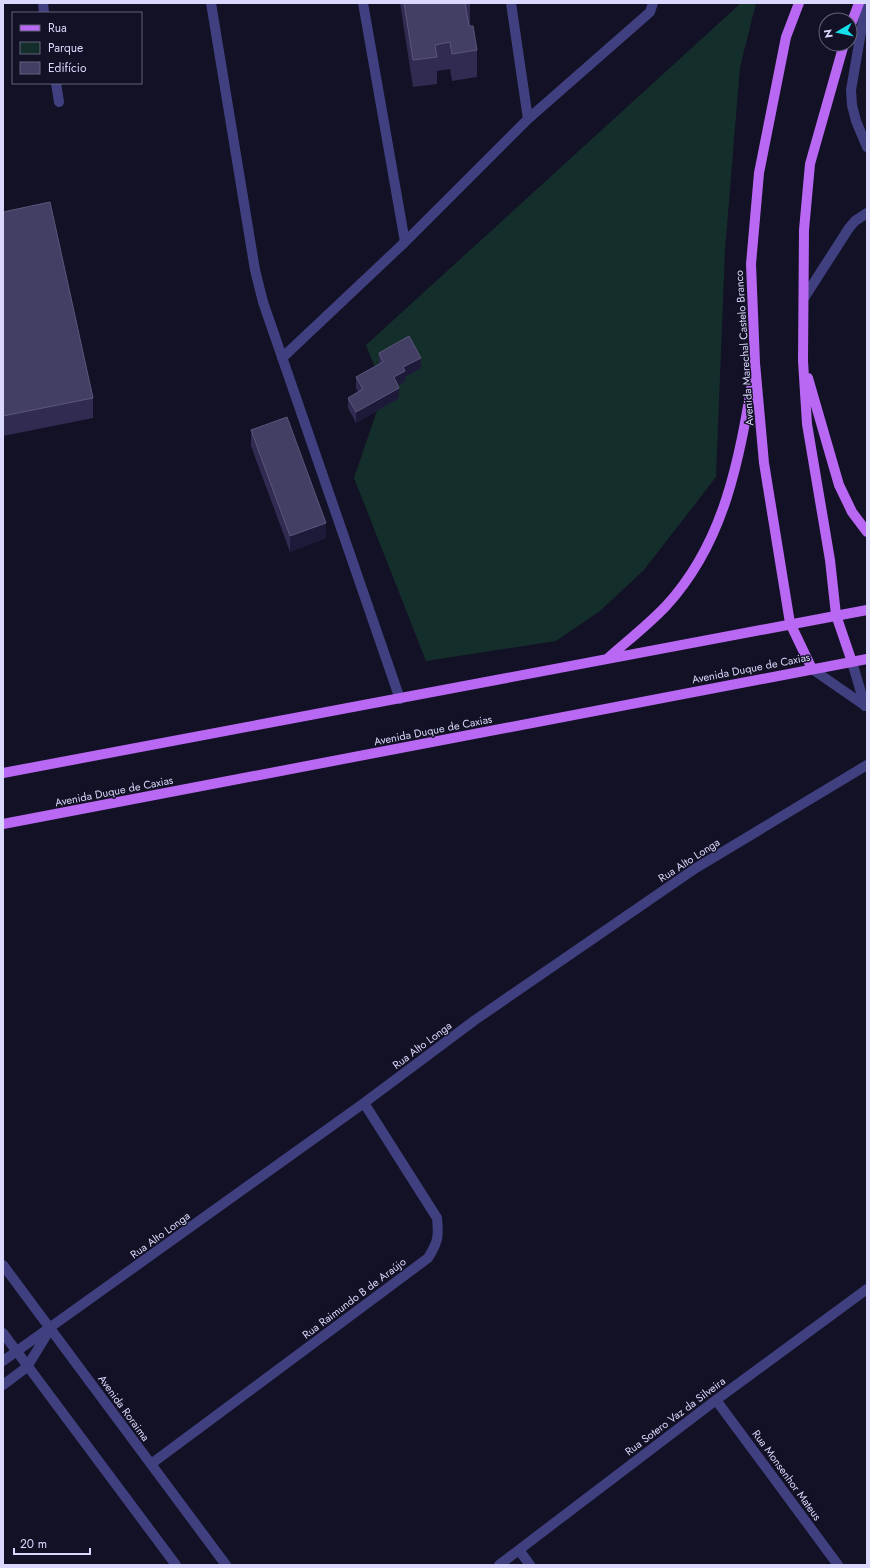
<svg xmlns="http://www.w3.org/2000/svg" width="870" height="1568" font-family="Jost,sans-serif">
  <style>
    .green { fill: #142e2c }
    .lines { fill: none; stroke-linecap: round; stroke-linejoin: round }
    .minor { stroke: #404080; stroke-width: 10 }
    .major { stroke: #b868f3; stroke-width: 10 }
    .wall { fill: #312b51 }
    .shaded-wall { fill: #1d1938 }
    .building { fill: #433e63; stroke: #5b567b }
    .labels { text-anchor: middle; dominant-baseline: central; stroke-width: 3; stroke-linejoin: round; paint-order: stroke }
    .street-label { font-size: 11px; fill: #dad8fc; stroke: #131125 }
  </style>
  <rect width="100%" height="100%" fill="#131125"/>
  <path class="green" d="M741 3H756L740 67 725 250 716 477 644 570 600 611 556 641 426 661 354 478 384 390 366 345Z"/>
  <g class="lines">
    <path class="minor" d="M43 3 44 13
      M211 3 255 270 263 302 400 699
      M363 3 405 242
      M511 3 528 119
      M866 3 851 90 852 105 856 121 867 147
      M56 83 59 102
      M804 298 849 228 855 221 867 213
      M282 358 405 242 528 119 650 12 653 3
      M852 662 865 706
      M812 669 864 705
      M3 1265 226 1565
      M3 1333 176 1565
      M3 1361 364 1103 475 1020 696 868 867 765
      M3 1385 27 1367 49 1331
      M716 1400 838 1565
      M151 1464 428 1258C438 1242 439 1237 437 1218L364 1103
      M519 1550 530 1565
      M499 1565 716 1400 867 1289"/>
    <path class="major" d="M799 3 786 37 759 173 751 264 755 363 764 463 790 623 812 669
      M850 27 859 3
      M844 44 810 164 804 230 803 361 807 424 830 560 836 615 852 662
      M808 378 839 485 852 512 867 532
      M607 659C626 642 648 625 666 606 725 542 739 460 753 377
      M3 773 867 610
      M3 824 867 659"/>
  </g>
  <path class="wall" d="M400 3H470V26L477 50V77L452 81 450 69 437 71V84L413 87Z
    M3 212 93 398V418L3 436Z
    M379 353 421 368 405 377V381L398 385 399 398 356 423 348 408V398L358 392 356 388V377L379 364Z
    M251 430 326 538 290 552 251 446Z"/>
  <path class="shaded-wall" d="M421 358V368L405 377V381L394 388V377L403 367Z
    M399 388V398L356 423V412Z
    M326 523V538L290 552V536Z"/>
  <path class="building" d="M404 3H465L469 26H473L477 50 452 54 450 42 435 45 437 57 413 60Z
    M50 202 93 398 3 416V212Z
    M409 336 421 358 403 367 405 371 394 377 399 388 356 412 348 398 363 389 356 377 383 362 379 353Z
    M287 417 326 523 290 536 251 430Z"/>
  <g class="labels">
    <g class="street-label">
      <text transform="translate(744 348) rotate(-94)">Avenida Marechal Castelo Branco</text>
      <text transform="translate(751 668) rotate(-11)">Avenida Duque de Caxias</text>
      <text transform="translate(433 730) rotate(-11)">Avenida Duque de Caxias</text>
      <text transform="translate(114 791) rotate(-11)">Avenida Duque de Caxias</text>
      <text transform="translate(689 860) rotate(-33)">Rua Alto Longa</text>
      <text transform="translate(422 1045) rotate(-37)">Rua Alto Longa</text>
      <text transform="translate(160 1235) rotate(-36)">Rua Alto Longa</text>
      <text transform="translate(354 1298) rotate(-37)">Rua Raimundo B de Araújo</text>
      <text transform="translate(124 1408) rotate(54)">Avenida Roraima</text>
      <text transform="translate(675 1416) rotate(-37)">Rua Sotero Vaz da Silveira</text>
      <text transform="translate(787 1475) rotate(54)">Rua Monsenhor Mateus</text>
    </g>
  </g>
  <rect width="870" height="1568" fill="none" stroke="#dad8fc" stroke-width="8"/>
  <rect x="12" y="12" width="130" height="72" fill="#131125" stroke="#63617b"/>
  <rect x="20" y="25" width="20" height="6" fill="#b868f3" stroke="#63617b"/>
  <text x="48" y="32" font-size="12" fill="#dad8fc">Rua</text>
  <rect x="20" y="42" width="20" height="12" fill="#142e2c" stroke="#63617b"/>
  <text x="48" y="52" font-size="12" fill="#dad8fc">Parque</text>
  <rect x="20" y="62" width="20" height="12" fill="#433e63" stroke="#63617b"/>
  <text x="48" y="72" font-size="12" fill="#dad8fc">Edifício</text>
  <g transform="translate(838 32) rotate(261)"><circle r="19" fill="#131125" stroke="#63617b"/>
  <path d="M0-3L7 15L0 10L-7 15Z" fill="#14e0ec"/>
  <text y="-6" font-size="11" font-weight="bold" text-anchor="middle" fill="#dad8fc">N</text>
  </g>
  <path d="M14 1548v6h76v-6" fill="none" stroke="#dad8fc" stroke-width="2"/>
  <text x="20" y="1548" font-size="12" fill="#dad8fc" stroke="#131125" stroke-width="3" paint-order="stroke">20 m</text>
</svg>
